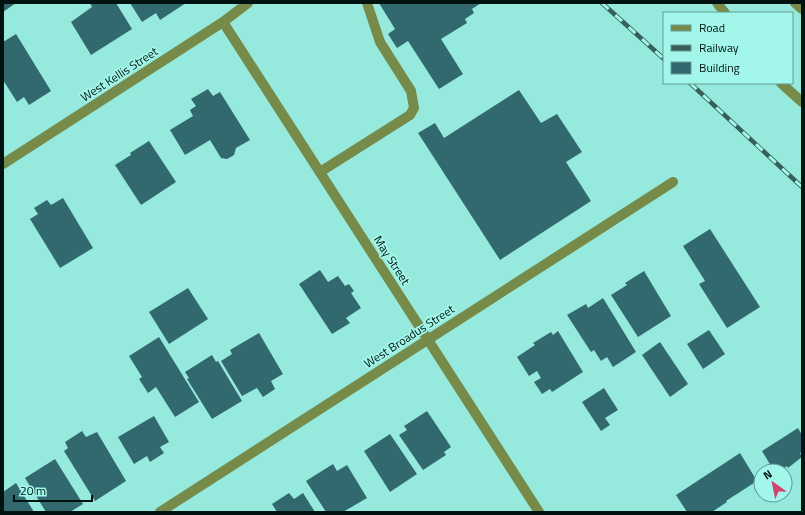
<svg xmlns="http://www.w3.org/2000/svg" width="805" height="515" font-family="'Titillium Web',sans-serif">
  <style>
    .building { fill: #31696f }
    .lines { fill: none; stroke-linecap: round; stroke-linejoin: round }
    .minor { stroke: #768b4a; stroke-width: 10 }
    .rail-casing { stroke: #366059; stroke-width: 4.5 }
    .rail { stroke: #a3f7ea; stroke-width: 3; stroke-dasharray: 9; stroke-linecap: butt }
    .labels { text-anchor: middle; dominant-baseline: central; stroke-width: 3.5; stroke-linejoin: round; paint-order: stroke }
    .street-label { font-size: 12px; fill: #001310; stroke: #a3f7ea }
  </style>
  <rect width="100%" height="100%" fill="#96eadd"/>
  <path class="building" d="M3 3H16L3 12Z
    M90 3H116L132 29 91 55 71 22 92 7Z
    M130 3H186L160 20 156 13 142 22Z
    M379 3H481L472 9 474 13 465 19 467 23 441 39 463 74 439 89 408 41 397 48 388 34 395 29Z
    M16 34 51 91 29 105 24 97 17 102 3 80V42Z
    M208 89 213 96 220 92 250 140 236 148 234 155 227 159 221 158 210 140 185 155 170 130 193 116 190 110 196 106 191 99Z
    M519 90 541 123 557 114 582 152 566 162 591 201 500 260 418 133 435 123 444 138Z
    M149 141 176 182 141 205 115 165 131 155 130 153Z
    M63 198 93 248 60 268 30 219 38 214 34 208 47 200 51 205Z
    M710 229 760 307 727 328 699 284 705 281 683 246Z
    M320 270 328 282 338 276 345 286 349 284 354 291 351 293 361 308 346 318 350 323 332 334 299 284Z
    M644 271 671 316 638 337 611 295 627 285 625 283Z
    M188 288 208 319 169 344 149 312Z
    M603 298 636 352 613 367 607 357 601 361 594 350 591 352 567 315 586 304 588 308Z
    M709 330 725 354 703 369 687 344Z
    M558 331 583 372 552 392 550 389 542 394 534 382 541 378 537 371 529 376 517 357 535 345 533 343 551 332 553 335Z
    M259 333 283 374 271 381 275 389 263 397 257 388 242 396 221 361 232 354 230 350Z
    M159 337 199 402 175 417 156 387 148 393 139 379 142 377 129 356Z
    M660 342 688 384 670 397 642 355Z
    M212 355 216 362 218 361 242 401 212 419 187 379 189 378 185 372Z
    M604 388 618 410 605 418 610 425 601 431 582 402Z
    M427 411 451 447 444 452 446 455 423 470 399 435 407 430 404 426Z
    M154 416 169 442 160 447 164 453 150 462 147 456 134 464 118 437Z
    M798 428 802 435V452L800 453 802 457 788 468 787 466 780 471H774L762 451Z
    M82 431 86 437 97 432 126 481 95 501 64 451 68 448 65 442Z
    M390 434 417 474 390 492 364 451Z
    M740 453 757 481 726 501 727 502 712 512H687L676 495Z
    M55 459 83 504 70 512H46L25 478Z
    M333 464 337 471 347 465 367 498 343 512H326L306 481Z
    M16 483 34 512H3V492Z
    M289 493 294 499 303 493 315 512H277L272 504Z"/>
  <g class="lines">
    <path class="minor" d="M717 3 725 13
      M795 3 802 9
      M223 22 539 512
      M781 83 802 102
      M3 164 223 22 248 3
      M320 172 410 115 414 108 411 91 380 42 367 3
      M160 512 673 182"/>
    <defs>
      <path id="rail" d="M602 3 664 59
        M690 83 802 187"/>
    </defs>
    <use href="#rail" class="rail-casing"/>
    <use href="#rail" class="rail"/>
  </g>
  <g class="labels">
    <g class="street-label">
      <text transform="translate(119 74) rotate(-33)">West Kellis Street</text>
      <text transform="translate(392 260) rotate(57)">May Street</text>
      <text transform="translate(409 336) rotate(-33)">West Broadus Street</text>
    </g>
  </g>
  <rect width="805" height="515" fill="none" stroke="#001310" stroke-width="8"/>
  <rect x="663" y="12" width="130" height="72" fill="#a3f7ea" stroke="#629c93"/>
  <rect x="671" y="25" width="20" height="6" fill="#768b4a" stroke="#629c93"/>
  <text x="699" y="32" font-size="12" fill="#001310">Road</text>
  <rect x="671" y="45" width="20" height="6" fill="#366059" stroke="#629c93"/>
  <text x="699" y="52" font-size="12" fill="#001310">Railway</text>
  <rect x="671" y="62" width="20" height="12" fill="#31696f" stroke="#629c93"/>
  <text x="699" y="72" font-size="12" fill="#001310">Building</text>
  <g transform="translate(773 483) rotate(327)"><circle r="19" fill="#a3f7ea" stroke="#629c93"/>
  <path d="M0-3L7 15L0 10L-7 15Z" fill="#d04373"/>
  <text y="-6" font-size="11" font-weight="bold" text-anchor="middle" fill="#001310">N</text>
  </g>
  <path d="M14 495v6h78v-6" fill="none" stroke="#001310" stroke-width="2"/>
  <text x="20" y="495" font-size="12" fill="#001310" stroke="#a3f7ea" stroke-width="3" paint-order="stroke">20 m</text>
</svg>
